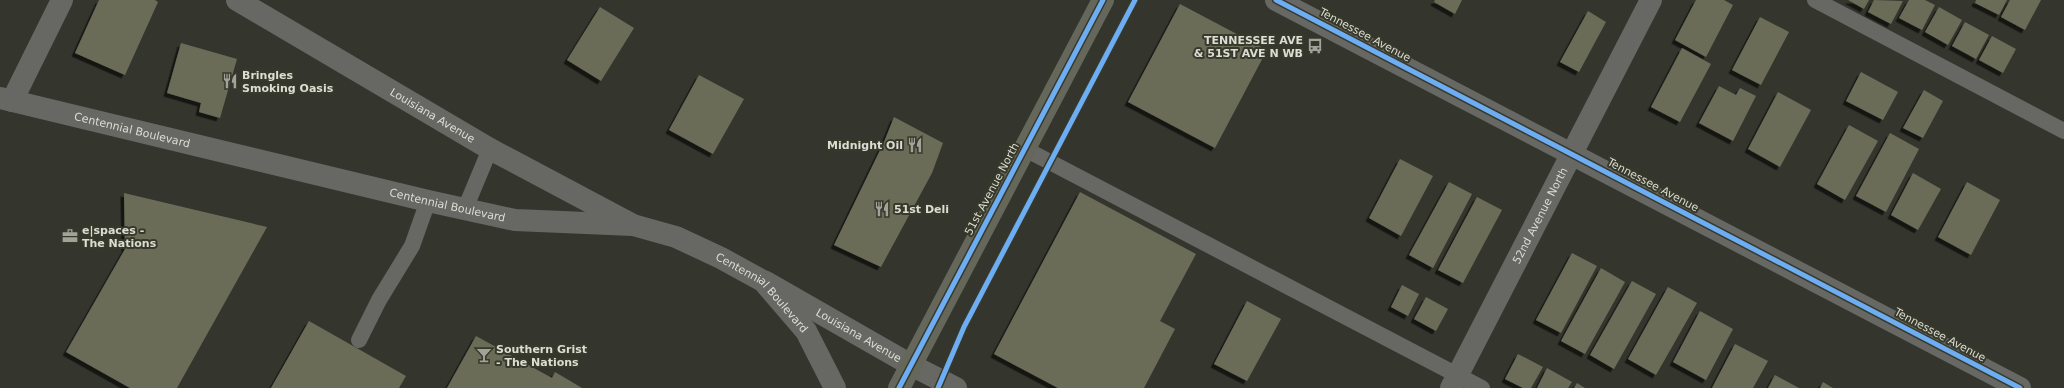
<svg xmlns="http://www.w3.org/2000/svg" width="2064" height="388" font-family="'DejaVu Sans',sans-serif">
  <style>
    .building { fill: #6a6c58; filter: url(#shadow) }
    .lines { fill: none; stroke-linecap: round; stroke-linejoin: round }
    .service { stroke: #676863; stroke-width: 16 }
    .minor { stroke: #676863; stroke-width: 22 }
    .tertiary { stroke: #676863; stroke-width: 22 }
    .secondary { stroke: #676863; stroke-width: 22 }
    .primary { stroke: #66675b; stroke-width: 22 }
    .cycleway-casing { stroke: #37392a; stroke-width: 8 }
    .cycleway { stroke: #6dadf4; stroke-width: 5 }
    .labels { text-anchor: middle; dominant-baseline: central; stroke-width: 4; stroke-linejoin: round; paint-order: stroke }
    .street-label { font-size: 11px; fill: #dcddd4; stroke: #37392a }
    .poi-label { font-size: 11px; font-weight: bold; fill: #dcddd4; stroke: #37392a; text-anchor: start }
  </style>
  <defs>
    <filter id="shadow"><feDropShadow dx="-3.5" dy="3.5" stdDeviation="0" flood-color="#0009"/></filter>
  </defs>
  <rect width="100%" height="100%" fill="#34362e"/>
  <path class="building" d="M99 0H155L158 2 125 75 75 53Z
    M1435 0H1462L1455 14 1434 2Z
    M1696 0H1724L1733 5 1706 57 1675 40Z
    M1848 0H1869L1864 9Z
    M1874 0 1903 1 1891 24 1868 12Z
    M1909 0H1925L1935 5 1922 30 1899 18Z
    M1976 0H2007L1999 15 1975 3Z
    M2010 0H2041L2025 30 2001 17Z
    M1180 4 1267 50 1215 148 1128 102Z
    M600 7 634 28 601 81 567 60Z
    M1939 7 1962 20 1948 45 1925 32Z
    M1588 11 1606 22 1579 72 1560 62Z
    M1760 17 1789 32 1761 85 1732 70Z
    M1965 22 1989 35 1976 59 1952 46Z
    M1992 36 2016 49 2003 73 1979 60Z
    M181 43 237 59 220 118 199 112 201 103 167 93Z
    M1682 48 1711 64 1680 122 1651 107Z
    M1861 72 1898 92 1883 120 1846 101Z
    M699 75 744 99 713 154 669 130Z
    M1719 86 1736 95 1740 88 1756 96 1733 141 1699 123Z
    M1924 90 1943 101 1923 138 1903 128Z
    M1778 92 1811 110 1780 167 1748 149Z
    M894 117 943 143 932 173 881 267 834 245 884 142Z
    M1849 125 1878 141 1845 200 1817 184Z
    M1890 133 1919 149 1886 212 1856 196Z
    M1400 159 1433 176 1401 236 1369 218Z
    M1913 173 1941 189 1918 230 1891 215Z
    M1449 182 1472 194 1433 268 1409 255Z
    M1967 182 2000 200 1971 255 1938 237Z
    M1080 192 1196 254 1160 321 1175 329 1144 388H1058L994 354Z
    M124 193 267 227 177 388H130L66 352 125 249Z
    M1477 197 1502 210 1463 283 1438 270Z
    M1572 253 1597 266 1561 333 1536 320Z
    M1601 268 1625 282 1585 354 1561 341Z
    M1632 281 1656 294 1614 369 1590 355Z
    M1402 285 1419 294 1408 316 1391 307Z
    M1668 287 1697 303 1656 375 1628 359Z
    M1426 297 1448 309 1436 331 1414 319Z
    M1247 301 1281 319 1247 381 1214 364Z
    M1700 311 1733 329 1706 380 1673 362Z
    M309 321 406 376 399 388H271Z
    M476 336 552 378 555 372 582 388H447Z
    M1735 344 1768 361 1753 388H1712Z
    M1518 354 1543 367 1531 388H1523L1505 379Z
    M1547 368 1572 382 1568 388H1537Z
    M1775 375 1799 388H1768Z
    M1823 382 1833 388H1820Z
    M1577 383 1585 388H1574Z"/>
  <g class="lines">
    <path class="service" d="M1815 0 2064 131
      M1025 149 1482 388
      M465 209 490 149
      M359 340 379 300 412 246 428 201"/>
    <g class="minor">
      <path id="s1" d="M237 0 490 149 633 225"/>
      <path d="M12 101 62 0"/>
      <path id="s2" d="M766 282 911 365 956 388"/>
      <path id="s3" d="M1451 388 1651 0"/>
    </g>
    <path class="tertiary" d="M1276 0 2020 388"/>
    <path class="secondary" id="s4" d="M0 98 428 201 515 220 633 225 676 237 721 258 763 281 806 331 835 388"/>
    <path class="primary" d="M899 388 1103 0"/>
    <defs>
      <path id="cycleway" d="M1276 0 2020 388
        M899 388 1103 0
        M938 388 964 327 1135 0"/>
    </defs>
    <use href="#cycleway" class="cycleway-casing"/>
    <use href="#cycleway" class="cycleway"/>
  </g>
  <defs>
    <symbol id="bus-bare" viewBox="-9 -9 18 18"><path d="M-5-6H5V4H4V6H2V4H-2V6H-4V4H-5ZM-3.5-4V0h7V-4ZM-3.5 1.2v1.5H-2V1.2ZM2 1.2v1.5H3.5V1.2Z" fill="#a1a39a" stroke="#37392a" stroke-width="2.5" paint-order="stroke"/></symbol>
    <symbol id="restaurant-bare" viewBox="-9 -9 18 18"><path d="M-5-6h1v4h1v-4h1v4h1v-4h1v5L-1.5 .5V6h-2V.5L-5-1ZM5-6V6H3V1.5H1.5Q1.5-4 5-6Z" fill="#a1a39a" stroke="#37392a" stroke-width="2.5" paint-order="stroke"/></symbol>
    <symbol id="office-bare" viewBox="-9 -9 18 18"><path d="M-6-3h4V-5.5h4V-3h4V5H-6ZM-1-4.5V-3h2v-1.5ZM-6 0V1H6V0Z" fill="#a1a39a" stroke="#37392a" stroke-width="2.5" paint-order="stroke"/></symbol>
    <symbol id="bar-bare" viewBox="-9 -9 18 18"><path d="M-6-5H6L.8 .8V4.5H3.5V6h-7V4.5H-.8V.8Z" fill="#a1a39a" stroke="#37392a" stroke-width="2.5" paint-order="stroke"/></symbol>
  </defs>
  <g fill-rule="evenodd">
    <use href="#bus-bare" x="1304" y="35" width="22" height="22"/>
    <use href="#restaurant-bare" x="219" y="70" width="22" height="22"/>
    <use href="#restaurant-bare" x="904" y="134" width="22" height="22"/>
    <use href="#restaurant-bare" x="871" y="198" width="22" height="22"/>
    <use href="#office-bare" x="59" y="225" width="22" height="22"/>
    <use href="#bar-bare" x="473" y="344" width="22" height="22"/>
  </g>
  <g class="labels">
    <g class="street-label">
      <text transform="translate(1365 35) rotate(28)">Tennessee Avenue</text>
      <text stroke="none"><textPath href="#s1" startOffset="227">Louisiana Avenue</textPath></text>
      <text stroke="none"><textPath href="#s4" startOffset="136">Centennial Boulevard</textPath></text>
      <text transform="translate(1653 185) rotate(28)">Tennessee Avenue</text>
      <text transform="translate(992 189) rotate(-62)">51st Avenue North</text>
      <text stroke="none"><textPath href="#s4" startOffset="460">Centennial Boulevard</textPath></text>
      <text stroke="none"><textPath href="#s3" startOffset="194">52nd Avenue North</textPath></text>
      <text stroke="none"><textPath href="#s4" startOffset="796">Centennial Boulevard</textPath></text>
      <text stroke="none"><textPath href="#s2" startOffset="107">Louisiana Avenue</textPath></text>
      <text transform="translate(1940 335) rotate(28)">Tennessee Avenue</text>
    </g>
    <g class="poi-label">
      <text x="1303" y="40" text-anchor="end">TENNESSEE AVE<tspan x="1303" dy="13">&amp; 51ST AVE N WB</tspan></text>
      <text x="242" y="75">Bringles<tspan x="242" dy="13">Smoking Oasis</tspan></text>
      <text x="903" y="145" text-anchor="end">Midnight Oil</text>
      <text x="894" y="209">51st Deli</text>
      <text x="82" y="230">e|spaces -<tspan x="82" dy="13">The Nations</tspan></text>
      <text x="496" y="349">Southern Grist<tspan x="496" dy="13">- The Nations</tspan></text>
    </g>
  </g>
</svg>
